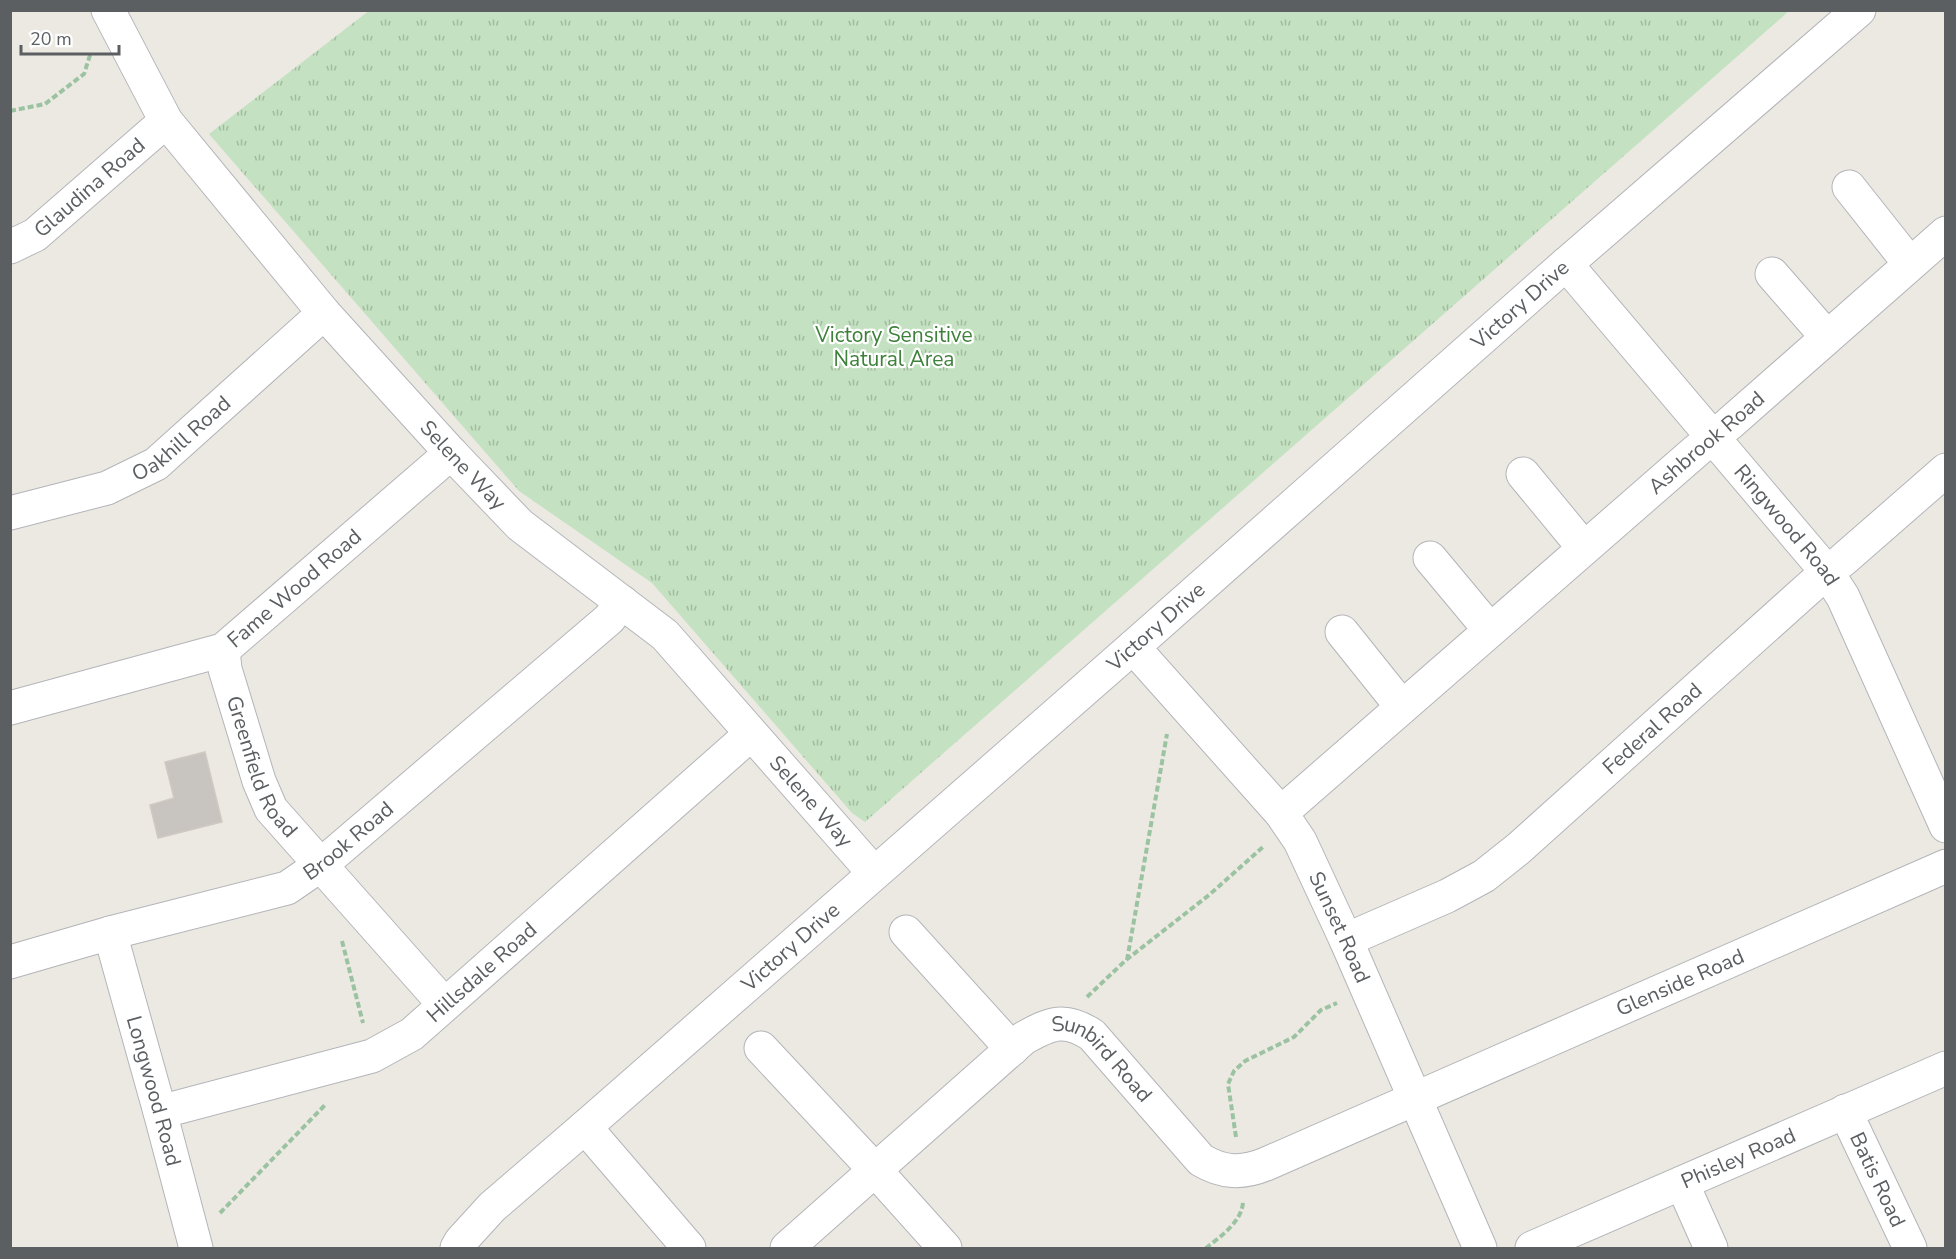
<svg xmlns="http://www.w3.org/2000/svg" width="1956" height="1259" font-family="'Nunito Sans',sans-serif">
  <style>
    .grass { fill: url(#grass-tufts) }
    .building { fill: #c8c4bf; stroke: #d0cac1; stroke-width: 1.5 }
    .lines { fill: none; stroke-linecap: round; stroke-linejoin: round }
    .minor-casing { stroke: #b3b5b9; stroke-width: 35 }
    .path { stroke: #9bc3a2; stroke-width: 4; stroke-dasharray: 6 3; stroke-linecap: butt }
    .minor { stroke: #fff; stroke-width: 33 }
    .labels { text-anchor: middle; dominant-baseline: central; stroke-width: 4.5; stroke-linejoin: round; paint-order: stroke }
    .street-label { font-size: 21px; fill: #5b5f62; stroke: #fff }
    .park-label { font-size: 21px; fill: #3e813b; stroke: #fff }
  </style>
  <defs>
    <pattern id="grass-tufts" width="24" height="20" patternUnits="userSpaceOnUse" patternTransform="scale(1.5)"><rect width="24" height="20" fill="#c4e2c1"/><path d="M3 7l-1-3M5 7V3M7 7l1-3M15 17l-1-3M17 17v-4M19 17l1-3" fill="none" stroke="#a2baa0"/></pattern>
  </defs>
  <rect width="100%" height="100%" fill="#ece9e2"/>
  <path class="grass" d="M370 10H1789V11L865 822 852 813 652 583 519 491 209 134Z"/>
  <path class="building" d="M205 752 222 822 158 838 150 805 174 798 165 762Z"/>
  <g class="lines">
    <defs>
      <g id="minor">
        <path id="s1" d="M108 10 166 121 324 313 451 453 520 525 665 635 874 873"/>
        <path d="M1849 187 1910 264"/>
        <path id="s2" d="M10 247 35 235 166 121"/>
        <path id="s3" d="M1566 264 1827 572 1843 597 1946 826"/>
        <path d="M1772 274 1827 337"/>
        <path d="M1523 474 1584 548"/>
        <path id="s4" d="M10 513 107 488 156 464 324 313"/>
        <path d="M1430 558 1490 630"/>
        <path d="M1342 632 1402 707"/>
        <path id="s5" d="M1133 647 1281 813 1300 841 1346 940 1480 1248"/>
        <path id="s6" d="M223 650 225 669 259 781 271 809 444 1004"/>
        <path id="s7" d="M10 708 223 650 451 453"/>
        <path id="s8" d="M1281 813 1696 451 1729 424 1946 233"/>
        <path d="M906 932 1012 1049"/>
        <path id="s9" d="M110 933 160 1112 196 1248"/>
        <path id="s10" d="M1346 940 1447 896 1484 876 1518 849 1811 586 1844 559 1946 470"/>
        <path id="s11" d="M10 962 110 933 287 888 322 864 609 619 622 602"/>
        <path d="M761 1048 875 1170 945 1248"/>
        <path id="s12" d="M1845 1111 1910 1248"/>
        <path id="s13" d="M160 1112 372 1056 412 1034 751 734"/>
        <path d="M585 1127 689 1248"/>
        <path d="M1682 1183 1711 1248"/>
        <path id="s14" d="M457 1248 461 1241 492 1207 585 1127 1133 647 1566 264 1859 10"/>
        <path id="s15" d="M787 1248 1024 1038C1051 1023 1065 1017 1092 1035L1201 1160C1223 1173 1242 1174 1266 1164L1946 866"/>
        <path id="s16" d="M1532 1248 1946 1068"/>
      </g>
    </defs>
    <use href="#minor" class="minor-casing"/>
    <path class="path" d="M10 111 45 104 84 74 91 52
      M342 941 363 1023
      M1127 960 1167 734
      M1087 997 1126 960 1209 895 1264 846
      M1236 1137 1228 1084 1234 1071 1245 1061 1294 1037 1321 1010 1337 1003
      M220 1213 326 1104
      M1206 1248C1220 1237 1243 1221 1243 1201"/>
    <use href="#minor" class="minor"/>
  </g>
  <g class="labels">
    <g class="street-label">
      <text stroke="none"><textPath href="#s2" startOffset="100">Glaudina Road</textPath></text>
      <text stroke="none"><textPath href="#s14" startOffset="1422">Victory Drive</textPath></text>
      <text stroke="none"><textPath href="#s4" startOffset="190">Oakhill Road</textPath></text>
      <text stroke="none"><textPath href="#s8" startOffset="564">Ashbrook Road</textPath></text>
      <text stroke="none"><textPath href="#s1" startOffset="580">Selene Way</textPath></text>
      <text stroke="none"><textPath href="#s3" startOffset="342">Ringwood Road</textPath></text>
      <text stroke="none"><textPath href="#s7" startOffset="315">Fame Wood Road</textPath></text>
      <text stroke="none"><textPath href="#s14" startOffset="936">Victory Drive</textPath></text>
      <text stroke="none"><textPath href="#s10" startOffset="376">Federal Road</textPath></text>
      <text stroke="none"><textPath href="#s6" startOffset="124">Greenfield Road</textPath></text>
      <text stroke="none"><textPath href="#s1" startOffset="1066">Selene Way</textPath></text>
      <text stroke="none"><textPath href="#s11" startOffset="364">Brook Road</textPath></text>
      <text stroke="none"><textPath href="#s5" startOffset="351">Sunset Road</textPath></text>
      <text stroke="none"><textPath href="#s14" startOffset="450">Victory Drive</textPath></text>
      <text stroke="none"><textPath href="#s13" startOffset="358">Hillsdale Road</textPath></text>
      <text stroke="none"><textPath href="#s15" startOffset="1076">Glenside Road</textPath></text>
      <text stroke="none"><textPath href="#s15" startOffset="411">Sunbird Road</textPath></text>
      <text stroke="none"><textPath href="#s9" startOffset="164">Longwood Road</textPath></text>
      <text stroke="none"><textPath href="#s16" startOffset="225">Phisley Road</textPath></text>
      <text stroke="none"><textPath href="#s12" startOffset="76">Batis Road</textPath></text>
    </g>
    <g class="park-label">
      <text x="894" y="335">Victory Sensitive<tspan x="894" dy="24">Natural Area</tspan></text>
    </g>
  </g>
  <rect width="1956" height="1259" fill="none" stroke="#5b5f62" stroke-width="24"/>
  <path d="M21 45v9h98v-9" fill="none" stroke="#5b5f62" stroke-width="3"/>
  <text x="30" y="45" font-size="18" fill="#5b5f62" stroke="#ffffff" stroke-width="4.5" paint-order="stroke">20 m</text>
</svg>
